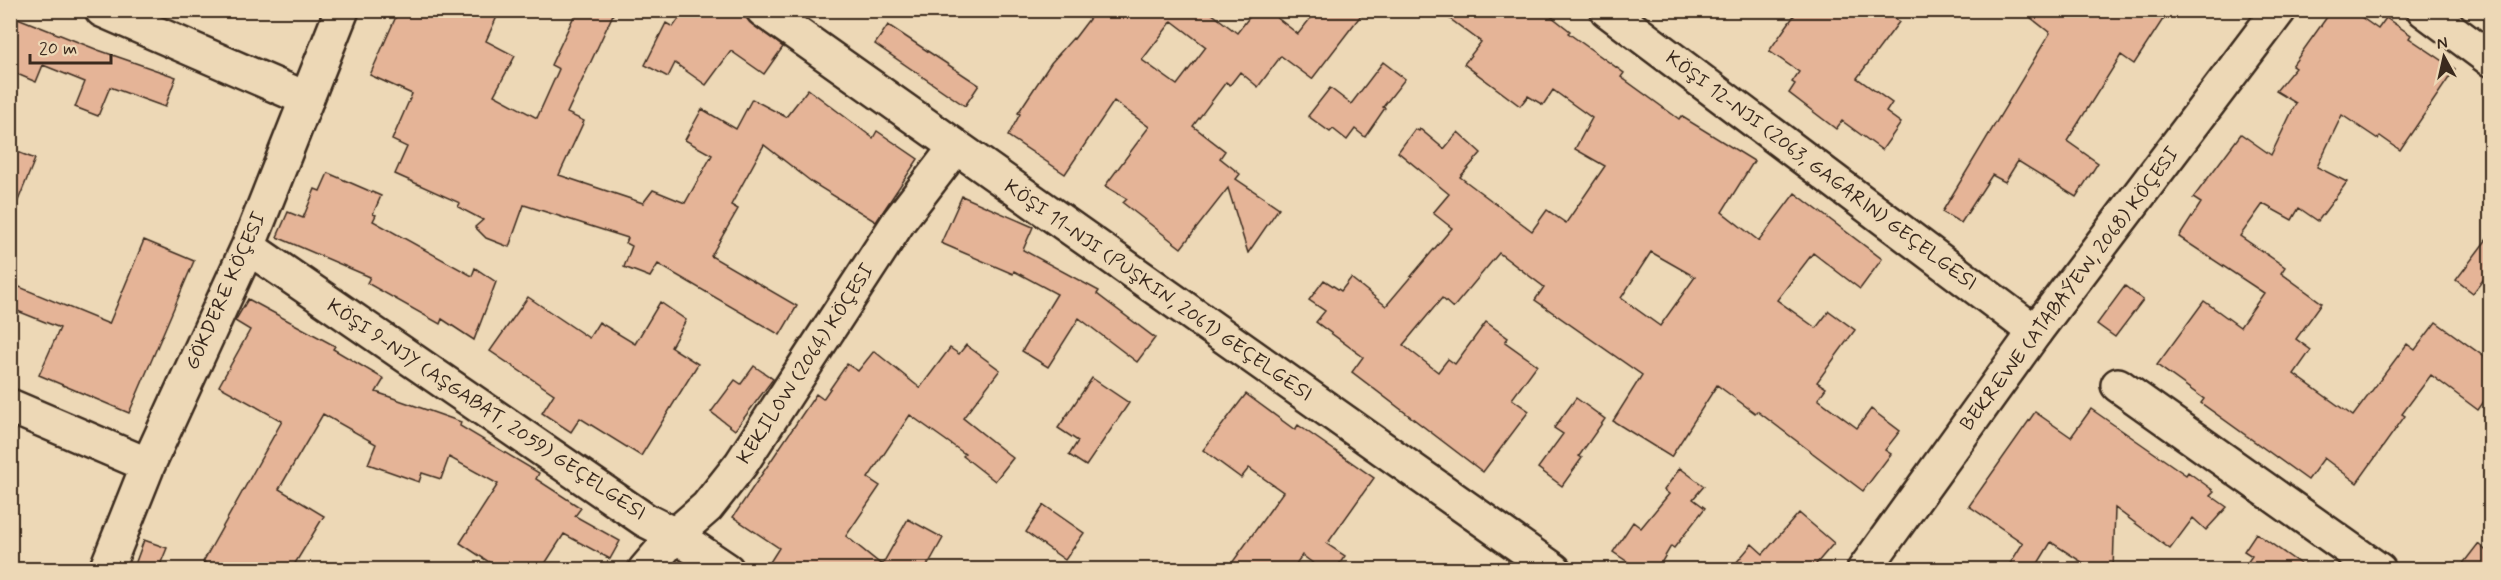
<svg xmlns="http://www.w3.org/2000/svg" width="2501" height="580" font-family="Mynerve,sans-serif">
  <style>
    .building { fill: #e5b497; stroke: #3b2a1e; stroke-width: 1.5; fill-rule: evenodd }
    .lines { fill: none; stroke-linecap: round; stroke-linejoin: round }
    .minor-casing { stroke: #3b2a1e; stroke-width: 38 }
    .major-casing { stroke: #3b2a1e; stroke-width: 38 }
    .minor { stroke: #edd8b6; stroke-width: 33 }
    .major { stroke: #edd8b6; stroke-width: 33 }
    .labels { text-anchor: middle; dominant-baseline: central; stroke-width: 4.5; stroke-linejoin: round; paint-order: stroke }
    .street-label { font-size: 20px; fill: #3b2a1e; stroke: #edd8b6 }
  </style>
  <rect width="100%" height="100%" fill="#edd8b6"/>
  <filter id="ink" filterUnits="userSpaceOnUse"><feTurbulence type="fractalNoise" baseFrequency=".0167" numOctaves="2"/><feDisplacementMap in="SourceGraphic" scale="12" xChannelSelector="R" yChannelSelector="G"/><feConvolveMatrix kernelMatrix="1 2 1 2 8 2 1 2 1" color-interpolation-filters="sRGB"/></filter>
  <g filter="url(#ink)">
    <path class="building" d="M399 10H500L486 41 515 56 494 95 537 118 559 69 551 65 577 10H615L567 113 584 121 559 175 643 203 653 190 685 203 712 155 685 140 702 109 736 129 752 99 786 117 808 89 873 138 877 131 918 159 876 222 813 183 764 145 731 205 738 209 711 256 797 306 780 335 658 264 650 277 624 267 632 246 626 243 628 238 524 205 509 247 486 238 475 227 483 220 458 207 460 203 395 174 407 147 392 140 412 94 370 75Z
      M685 10H736L783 47 764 74 731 51 706 85 675 63 668 77 645 65 666 23 673 27Z
      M1096 10H1207L1237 33 1255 10H1267L1298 34 1317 10H1365L1312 79 1281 56 1258 87 1240 72 1230 85 1226 82 1193 126 1225 151 1220 158 1240 174 1236 179 1279 208 1248 253 1228 188 1181 248 1123 203 1127 199 1105 186 1149 127 1114 101 1065 174 1008 136 1020 114 1018 113 1051 63 1073 38 1074 39ZM1172 21 1206 47 1177 85 1142 60Z
      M1438 10H1543L1570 31 1568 33 1624 73 1621 77 1679 119 1681 116 1754 161 1722 212 1759 241 1795 193 1882 259 1860 289 1813 253 1777 300 1816 328 1829 311 1855 330 1817 382 1826 388 1818 399 1857 428 1871 409 1900 431 1885 450 1891 454 1863 491 1757 411 1755 413 1717 385 1671 457 1613 421 1642 375 1535 300 1544 287 1499 253 1453 308 1442 298 1403 345 1438 372 1448 359 1455 364 1486 322 1508 338 1505 342 1537 365 1512 399 1529 411 1483 472 1352 372 1363 357 1316 322 1325 311 1309 300 1324 280 1341 291 1351 278 1386 306 1452 228 1433 213 1449 194 1398 152 1415 129 1419 131 1420 129 1444 149 1458 132 1481 153 1460 177 1532 231 1547 210 1566 223 1605 166 1575 149 1592 118 1553 90 1543 105 1528 96 1520 106 1464 64 1481 42ZM1651 252 1695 277 1660 326 1621 298Z
      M1798 10H1885L1899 22 1857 78 1892 103 1886 112 1901 123 1882 150 1842 121 1836 129 1789 93 1795 84 1792 82 1799 72 1769 51Z
      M2021 10H2169L2134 64 2121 55 2067 141 2098 163 2076 197 2018 161 2005 182 1992 175 1961 223 1942 212 2050 33Z
      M2332 10H2351L2378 29 2386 18 2411 35 2409 38 2455 69 2400 150 2380 136 2378 139 2342 115 2317 167 2347 182 2318 221 2299 208 2292 220 2263 204 2240 236 2285 267 2281 273 2322 303 2296 339 2311 350 2294 374 2353 416 2407 344 2415 350 2436 322 2490 361V393L2478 410 2431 375 2402 414 2405 416 2357 483 2324 458 2308 480 2201 403 2204 399 2157 365 2204 301 2240 327 2264 293 2179 237 2201 203 2193 198 2241 134 2271 155 2296 103 2276 91 2295 68 2292 66Z
      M10 15 98 50 176 77 165 107 110 87 98 116 75 107 85 82 43 65 36 82 10 71Z
      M888 25 979 85 965 106 875 44Z
      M1383 62 1405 79 1383 107 1385 108 1365 137 1355 129 1347 140 1333 129 1330 132 1308 116 1330 88 1351 104Z
      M10 149 35 159 11 218H10Z
      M328 173 381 196 373 214 376 215 373 221 472 276 475 268 496 282 474 340 442 319 440 324 367 283 370 277 277 237 288 212 303 218 315 189 320 191Z
      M962 196 1033 227 1023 250 1099 291 1097 294 1155 338 1137 362 1079 318 1048 367 1022 351 1057 294 1014 271 1013 274 941 243Z
      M2490 235V271L2473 293 2456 280Z
      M144 240 194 261 129 413 39 375 60 328 10 308V283L109 324Z
      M2125 286 2143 300 2115 337 2097 324Z
      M528 297 589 338 599 322 635 344 660 302 686 320 671 347 698 364 641 456 580 418 571 432 542 413 554 394 490 351Z
      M248 299 335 346 333 349 384 379 376 392 461 422 460 426 539 473 536 479 581 508 575 516 620 541 610 559 564 534 541 570H501L460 543 498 484 449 457 441 479 422 473 419 482 368 464 376 444 323 414 279 489 324 516 291 570H219L203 562 282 421 219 386 250 330 235 321Z
      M966 345 1000 370 963 418 1013 458 995 481 963 456 965 454 910 415 868 478 880 486 846 536 882 565 908 519 943 538 925 570H765L779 548 733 517 816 394 823 399 847 364 858 371 874 351 920 388 950 348 959 354Z
      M754 366 773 379 735 430 711 412 735 380 741 384Z
      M1092 378 1129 403 1086 466 1069 455 1078 441 1058 428Z
      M1246 394 1295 430 1298 425 1374 478 1327 544 1345 556 1335 570H1322L1302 555 1292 570H1227L1283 492 1249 468 1241 478 1203 450Z
      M1576 398 1605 419 1579 456 1582 458 1562 486 1538 468 1563 434 1554 428Z
      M2091 409 2186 475 2188 472 2214 491 2210 495 2227 507 2206 530 2193 518 2170 549 2115 508 2113 570H2094L2051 542 2034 570H2006L2023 543 1969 506 2035 412 2071 437Z
      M1680 468 1704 486 1693 499 1705 508 1674 548 1671 546 1657 570H1640L1613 552 1633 522 1641 528 1669 494 1664 490Z
      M1044 505 1084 533 1065 560 1026 532Z
      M1799 513 1834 543 1811 570H1730L1752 544 1763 554Z
      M2256 533 2309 570H2242L2252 556 2244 551Z
      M144 540 167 548 158 570H133Z
      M2478 544 2490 554V570H2458Z"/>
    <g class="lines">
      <defs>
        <path id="minor" d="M102 10 307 99
          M763 10 1554 570
          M1607 10 2035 332
          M2424 10 2490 59
          M248 247 645 520 675 535 727 570
          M2118 385 2379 570
          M10 406 148 465
          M106 570 148 465 248 247 342 10
          M645 570 675 535 707 507 741 464 899 221 955 148"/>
        <path id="major" d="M1864 570 2035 332 2279 10"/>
      </defs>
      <use href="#minor" class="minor-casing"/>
      <use href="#major" class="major-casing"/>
      <use href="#minor" class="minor"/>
      <use href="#major" class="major"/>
    </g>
  </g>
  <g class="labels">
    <g class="street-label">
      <text transform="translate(1821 171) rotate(37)">KÖŞI 12-NJI (2063, GAGARIN) GEÇELGESI</text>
      <text transform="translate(2070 289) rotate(-53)">BEKREWE (ATABAÝEW, 2068) KÖÇESI</text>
      <text transform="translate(226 291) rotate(-66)">GÖKDERE KÖÇESI</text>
      <text transform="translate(1158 291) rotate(35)">KÖŞI 11-NJI (PUŞKIN, 2061) GEÇELGESI</text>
      <text transform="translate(806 364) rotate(-57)">KEKILOW (2064) KÖÇESI</text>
      <text transform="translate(486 410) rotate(34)">KÖŞI 9-NJY (AŞGABAT, 2059) GEÇELGESI</text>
    </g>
  </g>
  <rect width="2501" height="580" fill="none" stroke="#edd8b6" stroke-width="36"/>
  <rect x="18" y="18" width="2465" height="544" fill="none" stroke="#3b2a1e" stroke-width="2" filter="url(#ink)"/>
  <g transform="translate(2444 57) rotate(352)" stroke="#edd8b6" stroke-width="4.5" paint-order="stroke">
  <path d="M0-4.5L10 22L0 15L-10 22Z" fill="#3b2a1e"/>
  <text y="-9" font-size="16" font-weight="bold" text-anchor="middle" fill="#3b2a1e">N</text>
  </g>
  <path d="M30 54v9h81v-9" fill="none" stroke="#3b2a1e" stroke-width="3"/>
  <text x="39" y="54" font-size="18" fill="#3b2a1e" stroke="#edd8b6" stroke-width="4.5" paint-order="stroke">20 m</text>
</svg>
